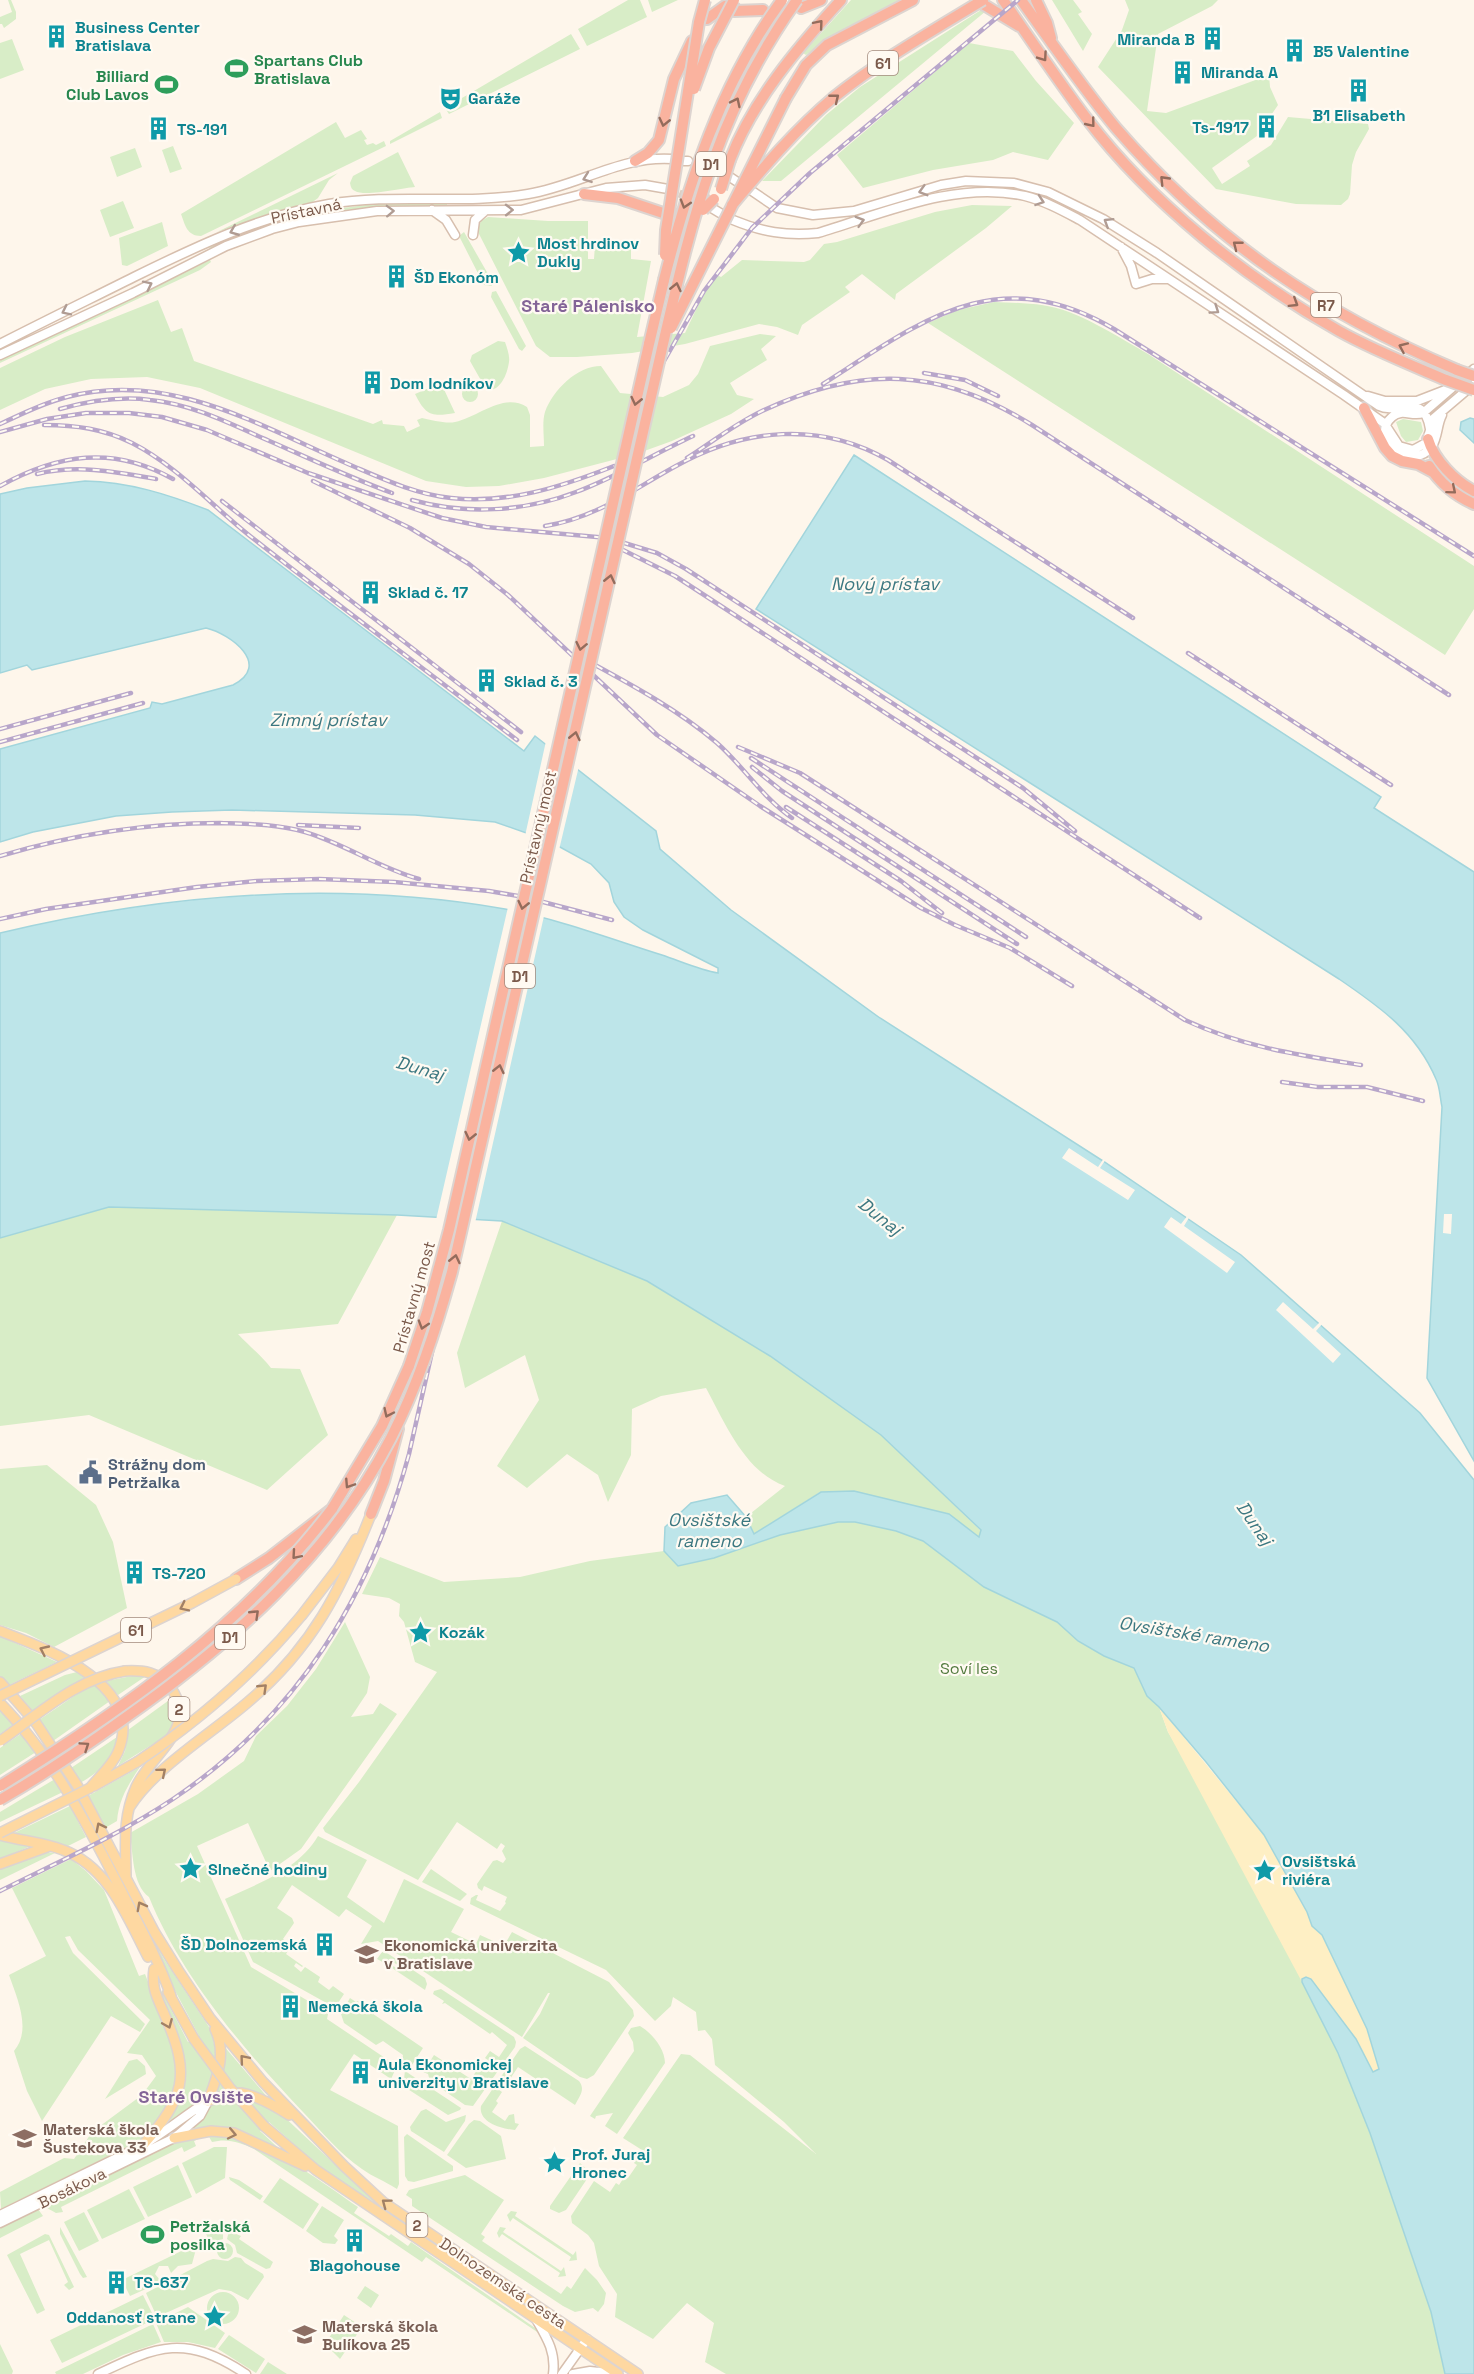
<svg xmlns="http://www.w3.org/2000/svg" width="1474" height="2374" font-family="'Space Grotesk',sans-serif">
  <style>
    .green { fill: #d8edc7 }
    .sand { fill: #feefc4 }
    .water { fill: #bde5e9; stroke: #a2d5dc; stroke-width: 1.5 }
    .pier { fill: #fef6eb }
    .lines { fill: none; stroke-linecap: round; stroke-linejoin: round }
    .secondary-tunnel { stroke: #ddcfc3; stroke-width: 8; stroke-dasharray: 8 4; stroke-linecap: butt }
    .secondary-casing { stroke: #d7bfae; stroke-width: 11 }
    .primary-casing { stroke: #ddd4d0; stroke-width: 12 }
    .highway-casing { stroke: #ddd4d0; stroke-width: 14 }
    .secondary { stroke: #fff; stroke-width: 8 }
    .primary { stroke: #fed8a1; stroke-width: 9 }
    .highway { stroke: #fab39f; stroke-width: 10 }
    .rail-casing { stroke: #b8a6ca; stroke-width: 4.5 }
    .rail { stroke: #fffaf2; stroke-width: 2; stroke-dasharray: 7; stroke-linecap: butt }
    .primary-bridge-casing { stroke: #ddd4d0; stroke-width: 12; stroke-linecap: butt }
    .highway-bridge-casing { stroke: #ddd4d0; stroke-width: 14; stroke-linecap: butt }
    .primary-bridge { stroke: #fed8a1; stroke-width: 9 }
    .highway-bridge { stroke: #fab39f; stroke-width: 10 }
    .oneway { stroke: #946c5c }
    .oneway2 { stroke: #b09c93 }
    .oneway3 { stroke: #a28065 }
    .labels { text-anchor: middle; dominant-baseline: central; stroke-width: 4.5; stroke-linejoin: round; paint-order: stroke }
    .shield { fill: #fffaf2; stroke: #a38a7d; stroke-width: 1.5 }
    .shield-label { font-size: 15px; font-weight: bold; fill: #7b5a4b }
    .culture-label { font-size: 16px; font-weight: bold; fill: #0d838f; stroke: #fffaf2; text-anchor: start }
    .leisure-label { font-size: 16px; font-weight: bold; fill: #27864d; stroke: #fffaf2; text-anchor: start }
    .street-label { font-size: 16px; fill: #7b5a4b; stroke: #fffaf2 }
    .service-label { font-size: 16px; font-weight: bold; fill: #4e5e75; stroke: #fffaf2; text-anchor: start }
    .park-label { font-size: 16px; fill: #537b3f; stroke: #fffaf2 }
    .education-label { font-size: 16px; font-weight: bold; fill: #785e54; stroke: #fffaf2; text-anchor: start }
    .neighbourhood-label { font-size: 18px; font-weight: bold; fill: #836497; stroke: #fffaf2 }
    .water-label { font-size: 18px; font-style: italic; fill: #3c7881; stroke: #fffaf2 }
  </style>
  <rect width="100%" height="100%" fill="#fef6eb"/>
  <path class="green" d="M8 0H11L16 12V19L4 28 2 24H0V17L12 12Z
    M628 0H640L647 17 587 46 578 29Z
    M648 0H678L652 12Z
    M851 0H899L833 35 806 55 803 53Z
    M1052 0H1073L1082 12 1078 14 1092 34 1083 51Z
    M1125 0H1218L1212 6 1158 34 1147 111 1166 113 1269 75 1270 87 1278 105 1257 136 1212 168 1222 184 1250 166 1247 161 1271 145 1288 117 1368 124 1369 129 1356 152 1352 165 1350 194 1348 199 1341 205 1296 204 1216 189 1098 67 1122 30 1129 10Z
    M981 10 986 11 781 181H762L826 115 860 87Z
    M571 34 580 49 449 114 445 108Z
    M12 39 24 70 0 79V43Z
    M969 43 1013 51 1036 81 1074 123 1048 160 1013 152 993 160 933 170 863 188 837 155Z
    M440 112 442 118 390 144V141Z
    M336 122 345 138 361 130 367 139 364 140 367 145 373 143 376 145 384 141 386 146 201 236C187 236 185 225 181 214Z
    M173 146 182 169 170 173 162 150Z
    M135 148 142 167 117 177 110 157Z
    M398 152 415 187C402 188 365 197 355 191 351 189 351 187 350 183L353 176Z
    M338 173 329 180 318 198 310 204 271 213 217 232Z
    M123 201 134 228 110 237 100 210Z
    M447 202V206H395L345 210 343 208 381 203Z
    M972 205 1012 206 986 228 896 294 895 300 862 274 845 287 850 292 802 325 798 335 777 327 759 324 685 344 632 353 577 357H550L536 346 477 230 481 221 488 217 548 221H588V259H594L595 245 631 249V259L651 261 637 337 685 333 701 299 717 275 721 277 742 260 804 262 810 260 824 244 837 242 935 212Z
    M283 219 210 249 209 246 250 229Z
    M162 222 168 246 127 266 122 265 119 238Z
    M464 232 492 281V286L484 285 459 236Z
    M210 260 211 262 200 270 0 363V360Z
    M496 291 526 346 522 351 519 349 491 297 492 292Z
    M158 300 171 332 182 328 194 361 373 424 382 420 383 424 404 426 407 432 420 426 417 420 422 418C432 420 446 424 455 422 479 417 503 392 527 407L530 415V447L544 446C544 435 542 422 545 412 553 390 577 366 601 366L620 393 663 397 689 385 698 374 710 346 760 334 776 336 761 349 767 360 730 383 737 395 754 399 731 414 672 441 636 454 544 478 499 486 466 487 426 481 200 388 147 377 91 379 45 389 0 410V368L65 337Z
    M994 302C1019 303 1046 303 1069 312 1097 323 1122 339 1148 354L1474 566V609L1445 655 928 323 958 310Z
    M498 341 505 342C507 348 510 356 509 362 507 375 501 390 487 391L470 361 472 355Z
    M441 383 455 413C432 417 426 416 415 394Z
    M462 394a8 8 0 1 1 16 0a8 8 0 1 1-16 0Z
    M1403 419 1421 422 1423 431 1418 440 1406 442 1401 436 1396 422Z
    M109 1207 397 1215 338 1324 238 1334C249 1346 261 1355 271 1368L300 1369 328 1435 267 1490 89 1415 0 1426V1238Z
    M502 1221 647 1281 770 1356 881 1435 981 1531 979 1537 949 1514 820 1492 754 1534 746 1517 785 1486C745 1472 725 1423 706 1388L661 1396 632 1409 631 1455 608 1502 598 1475 567 1454 527 1488 497 1466 539 1400 525 1355 465 1388 457 1353Z
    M47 1465 96 1505 113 1542 127 1608 54 1647 26 1633 0 1625V1469Z
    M838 1522H855L896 1531 923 1541 984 1587 1058 1622 1078 1641 1104 1656 1134 1668 1147 1696 1159 1707 1168 1732 1356 2039 1311 1979 1302 1982 1338 2053 1370 2133 1431 2312 1445 2374H726L705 2362 714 2323 687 2303 653 2339 615 2317 617 2294 599 2266 594 2243 588 2235 572 2223 571 2216 594 2181 610 2192 616 2183 619 2185 625 2176 628 2178 637 2165 634 2163 642 2150 623 2138 681 2054 690 2055 816 2154 784 2122 715 2065 712 2039 705 2030 698 2031 696 2012 673 1997 671 2006 655 2021 606 1970 470 1904 471 1898 476 1895H478L476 1900 500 1911 506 1903 505 1902 507 1897 484 1886 482 1891 478 1888 477 1884 493 1861 497 1860 503 1863 506 1859 502 1851 505 1846 501 1843 497 1849 457 1822 418 1880 325 1832 323 1828 359 1782 437 1672 415 1662 404 1622 399 1616 400 1604 389 1598 362 1594 380 1557 444 1582 520 1577 590 1561 664 1551 678 1566 714 1558 780 1535Z
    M345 1622 370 1677 367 1693 351 1717 373 1714 380 1703 397 1714 301 1849 270 1871 248 1823 197 1846 251 1967 325 2011 328 2014 327 2019 397 2066 391 2079 354 2054 330 2090 398 2126 399 2184 397 2189C385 2181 373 2177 362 2169 340 2154 321 2131 303 2112 244 2050 181 1976 149 1897 132 1885 133 1852 130 1833L198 1794 244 1761 256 1736 287 1706 316 1669Z
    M0 1636 57 1662 9 1685 0 1676Z
    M77 1672 85 1677 33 1711 20 1696 65 1675Z
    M137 1675 146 1676 118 1695 106 1681Z
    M96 1684 110 1701 53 1741 39 1720 77 1694Z
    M172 1698 174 1720 169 1734 118 1766 125 1751 128 1730Z
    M0 1709 14 1724 0 1734Z
    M22 1733 36 1752 0 1775V1748Z
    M117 1737C112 1760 100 1772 80 1783L71 1768Z
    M140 1767C128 1785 119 1799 117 1821L105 1828 88 1796Z
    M55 1779 63 1792 0 1822V1812Z
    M70 1806 86 1837 68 1846 14 1833Z
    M318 1836 367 1860 347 1897 384 1923 404 1879 464 1909 451 1932 476 1944 480 1935 500 1944H505L512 1932 609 1982 633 2010 634 2016 594 2075 587 2079 580 2077 523 2038 540 2014 550 1993H548L522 2037 378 1941 361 1944 372 1926 346 1909 339 1917 292 1885 277 1908 292 1918 294 1923 283 1939 289 1943 290 1948 286 1954 303 1966 302 1967 296 1963 294 1966 301 1972 305 1967 320 1977 318 1982 329 1990 333 1986 344 1994 338 2003 330 2005 253 1962 225 1899C259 1883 298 1870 318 1836Z
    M0 1840H1L31 1846 0 1859Z
    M46 1852 55 1853 0 1880V1868Z
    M71 1859 86 1871 104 1890 139 1976 145 1974C153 1996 171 2028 175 2048 182 2088 169 2119 137 2142L1 2209 0 2192 64 2158 74 2159 92 2132 142 2095 156 2076 142 2055 127 2053 150 2020 78 1950 70 1936 65 1937 73 1953 145 2024 140 2032 111 2016 42 2121 27 2091 14 2051C32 2030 17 1998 9 1975L46 1956 12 1888Z
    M431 1869 467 1894 460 1901 422 1882Z
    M122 1883 164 1959 211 2030 218 2062 206 2097 191 2107 167 2127 180 2097 183 2067 154 1977 188 2042 199 2036 163 1968Z
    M382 1952 387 1953 425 1978 427 1984 425 1990 392 1968 393 1966 399 1969 401 1967 393 1962 390 1966 377 1959Z
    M441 1989 514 2037 516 2042 515 2047 473 2106 465 2105 430 2081 428 2074 423 2072 434 2055 471 2079 477 2070 480 2071 488 2060 485 2058 490 2051 499 2057 507 2045 492 2032 490 2034 445 2003 442 2004 444 2001 433 1994 434 1991Z
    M350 1998 356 2002 358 2001 360 2005 423 2048 410 2068 402 2064 403 2055 383 2041 376 2045 344 2023 341 2014Z
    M640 2026C652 2033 665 2049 665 2063L617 2134 605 2126 613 2113 596 2116 595 2119 590 2116 634 2051 633 2042 628 2033 631 2028Z
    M223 2045 269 2099 216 2094 225 2062Z
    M525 2046 579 2081C586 2090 579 2097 575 2105L518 2067 508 2082 505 2080 499 2090 502 2092 496 2101 498 2103 492 2112 505 2121 509 2115 514 2114 515 2123 519 2124 515 2130C501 2129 478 2122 481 2106L520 2049Z
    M137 2059 145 2066 146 2074 105 2099 129 2061Z
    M405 2071 461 2108 460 2110 448 2115 403 2086Z
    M228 2097H245L279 2112 377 2204 322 2169 269 2122 260 2131 287 2156 252 2137 187 2133 202 2118 210 2105Z
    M426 2109 446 2122 466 2115 465 2121 444 2152 411 2131 410 2127 421 2111Z
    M474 2120 480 2121 501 2136 506 2159 466 2168 447 2155 469 2124Z
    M208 2133C259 2133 317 2179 358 2207L354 2213 389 2236 391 2234 408 2246 411 2242 538 2330 543 2336 426 2257 422 2262 254 2149C240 2142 227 2138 212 2142L208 2135 194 2141 196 2146 184 2152 182 2147 61 2207 63 2212 56 2213 47 2208V2204L185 2138Z
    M407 2134 453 2166V2171L414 2182 408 2181 405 2176 404 2137Z
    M214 2147H227L225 2178 196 2194 182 2163Z
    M580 2163 591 2173 566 2210 559 2213 550 2209V2206Z
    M178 2165 192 2197 148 2217 133 2187Z
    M465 2175 504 2200 481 2234 485 2237 482 2241 561 2294 567 2286 571 2289 585 2268 597 2280 606 2293 604 2304 598 2312 593 2308 575 2312 563 2306 412 2206V2199L406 2195 409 2190Z
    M229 2177 239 2180 263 2196 260 2200 230 2180Z
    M280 2178 319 2204 303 2229 263 2202Z
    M129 2189 145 2219 102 2239 87 2210Z
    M322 2206 344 2220 334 2236 338 2240 335 2244 323 2243 306 2231Z
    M38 2209 43 2216 0 2238V2228Z
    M511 2211 517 2212 515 2216 573 2255 576 2251 577 2260 569 2261 571 2257 513 2218 510 2222 507 2215Z
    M84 2212 99 2241 79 2251 64 2222Z
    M60 2227 87 2277 83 2278 80 2274 60 2234Z
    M500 2227 506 2228 503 2232 561 2271 564 2267 566 2276 558 2277 560 2273 502 2234 499 2238 497 2233Z
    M220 2230 223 2233V2239L196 2249 192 2264 178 2266 171 2273 168 2266H159L155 2274 160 2280 155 2285 130 2296 122 2280 208 2238 206 2234Z
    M229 2231 241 2236 239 2239 273 2262 270 2268 266 2269 237 2253 235 2245 227 2239Z
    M45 2234 49 2235 74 2287 69 2290 64 2285 68 2282 49 2240 20 2254 45 2310 37 2314 7 2255Z
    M217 2251a8 8 0 1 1 16 0a8 8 0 1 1-16 0Z
    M235 2257 241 2258 245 2263 263 2274 264 2277 248 2300 231 2291 219 2289 157 2317 146 2293 207 2261 213 2259 228 2261Z
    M365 2286 379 2295 371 2308 357 2298Z
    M207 2308a16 16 0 1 1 32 0a16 16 0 1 1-32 0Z
    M143 2295 155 2319 62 2363 50 2340Z
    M188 2307 225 2333 215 2348 188 2342H164L156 2323Z
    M344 2315 362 2327 340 2359 332 2351 329 2338Z
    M153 2324 161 2342 123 2355 83 2374H56L55 2372Z
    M229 2335 265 2359 256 2373 218 2349Z
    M0 2344 13 2371 12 2374H0Z
    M268 2362 287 2374H260Z"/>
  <path class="sand" d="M1159 1707 1264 1835 1307 1912 1312 1926 1322 1935 1367 2029 1379 2069 1373 2073 1356 2039 1311 1979 1306 1978 1302 1979V1982L1168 1732Z"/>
  <path class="water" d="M1470 418 1474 419V443L1460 430 1461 422Z
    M854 455 1381 797 1374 808 1474 872V1461L1427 1378 1442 1107C1440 1098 1440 1087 1436 1079 1416 1032 1380 1007 1339 979L756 609Z
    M85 481C129 482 167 494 208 510L524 751 535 736 656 831 660 849 731 910 880 1018 1103 1161 1241 1255 1420 1413 1474 1480V2374H1445L1431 2312 1370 2133 1338 2053 1302 1982V1979L1306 1977 1311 1979 1356 2039 1373 2072 1379 2069 1367 2029 1322 1935 1312 1926 1307 1912 1264 1835 1206 1762 1159 1707 1147 1696 1134 1668 1104 1656 1078 1641 1057 1622 984 1587 923 1541 896 1531 855 1522H838L780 1535 714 1558 678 1566 664 1551 665 1527 691 1503 727 1495 746 1517 754 1534 821 1492 854 1491 949 1514 979 1537 981 1530 881 1435 770 1356 647 1281 502 1221 397 1215 109 1207 0 1238V933C164 894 338 880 505 909 558 919 611 939 662 955 680 961 700 970 718 973V968L643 930 624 917 614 902 609 883 591 864 549 841 495 822 415 815 232 810 172 812 116 816 33 832 0 842V749L150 708 152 702 162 704 233 685C272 665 231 634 206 628L32 670 27 665 0 673V494L27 488Z"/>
  <path class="pier" d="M546 741 579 766 559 850 525 836Z
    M508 907 544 916 475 1223 436 1220Z
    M1069 1148 1098 1167 1104 1158 1106 1159 1100 1168 1135 1190 1128 1200 1062 1158Z
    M1444 1214H1452L1451 1234 1443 1233Z
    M1188 1215 1190 1216 1184 1226 1235 1262 1227 1273 1164 1227 1171 1217 1181 1224Z
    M1283 1302 1313 1329 1321 1321 1323 1323 1316 1331 1341 1354 1333 1363 1276 1310Z"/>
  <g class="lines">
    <path class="secondary-tunnel" d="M668 189 703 203"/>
    <defs>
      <path id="secondary" d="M684 161H688
        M716 170 720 172
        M730 177 736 181
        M752 191 777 208 813 215 854 211 941 185 966 181 1014 183 1048 192 1103 219 1157 253 1379 406C1398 415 1424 391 1430 429
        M705 204 720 213
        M432 210 446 220 455 235
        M733 220C762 232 786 236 818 233 882 214 957 180 1025 196 1045 201 1063 211 1080 220L1344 395 1384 423 1399 446 1413 450 1426 443 1434 418 1474 384
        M473 235 475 220 485 211
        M1121 247 1131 266 1136 284 1152 279H1168
        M0 344C45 321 90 299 134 277 197 246 260 216 329 204 395 193 463 205 528 194 578 186 622 155 673 159
        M0 355 133 293 226 246 272 229 299 222 377 211 521 210 606 188 645 185 668 189
        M1368 396 1385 401H1417L1448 389
        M1442 415C1437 424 1438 437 1432 446 1412 474 1368 438 1392 417 1402 408 1412 417 1423 413L1474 369
        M0 2215 143 2145C166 2132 185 2115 208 2101
        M0 2223 174 2138 200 2116 208 2101
        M536 2319C547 2338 556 2352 553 2374
        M98 2374C159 2345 185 2334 246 2374
        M562 2374 587 2339
        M573 2374 590 2371 617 2374"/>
      <path id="primary" d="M302 1615 338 1568 356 1539
        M0 1631C47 1649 146 1684 118 1752 112 1766 99 1777 90 1788
        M125 1671C143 1670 159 1672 170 1687 201 1727 150 1755 136 1787 122 1819 126 1844 126 1877
        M0 1682 36 1723 77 1785 155 1933 178 1970 210 2018 263 2082 344 2166 383 2202 638 2374
        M0 1703C54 1758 89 1828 124 1896 141 1929 159 1961 171 1996
        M94 1786 137 1762
        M129 1808C154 1768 211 1734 248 1702 312 1648 341 1590 371 1514
        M0 1835C21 1841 43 1842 63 1850 109 1867 127 1917 148 1957
        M0 1864 47 1847
        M168 1992 194 2039
        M208 2101C218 2098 230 2092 241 2093 258 2096 275 2106 289 2115
        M208 2101C217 2077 227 2054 215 2029
        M264 2126 316 2170 618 2374
        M174 2138 211 2131 234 2133 305 2166
        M143 2145C184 2098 191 2076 166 2018 158 1999 151 1989 154 1969"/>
      <path id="highway" d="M976 0 1019 26
        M1003 0C1031 40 1058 81 1087 119 1151 203 1247 279 1339 331 1373 350 1411 365 1446 380
        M1021 0C1052 43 1082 87 1116 128 1214 241 1320 312 1457 370
        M1036 0 1047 23 1051 38
        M801 8 821 0
        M734 11 763 10
        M707 19 725 6
        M786 98 806 65 827 45 913 0
        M730 160C753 100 798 47 841 0
        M635 161 648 153 659 140 674 79 692 41
        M584 194 618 198 663 213
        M649 344 664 280
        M1364 408 1385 448 1392 456 1402 461 1418 464 1433 472
        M1428 439C1434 460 1455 481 1474 491
        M1429 466C1440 483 1456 496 1474 504
        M371 1514 384 1481 398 1429
        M236 1579 269 1558 332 1509 382 1426 409 1366"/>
    </defs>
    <use href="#secondary" class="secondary-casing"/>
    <use href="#primary" class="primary-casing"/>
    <use href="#highway" class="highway-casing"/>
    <use href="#secondary" class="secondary"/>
    <use href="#primary" class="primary"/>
    <use href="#highway" class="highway"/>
    <defs>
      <path id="rail" d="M924 373 965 380 998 396
        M823 384C922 321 996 260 1114 329L1474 556
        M60 409C89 401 120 396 150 400 189 404 223 420 258 436 302 455 346 476 392 493
        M0 424C22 414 43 403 67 397 168 370 258 425 348 464 381 478 414 494 451 498 509 504 561 487 614 466
        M44 425C76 425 104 429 132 443 177 466 211 505 250 536 338 605 428 672 517 740
        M0 432 47 419 86 413H129L162 417 207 430 308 473 442 518 486 527 608 538 657 553 686 569 1023 788 1075 831
        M687 458C712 442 735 424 762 411 861 365 939 367 1032 425L1449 695
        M37 474C77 464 117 472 156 479
        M313 481 410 528 469 564 508 595 657 735 760 806 921 908 955 925 1010 948 1072 986
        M0 486C58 454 113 445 173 479
        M412 500C465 515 524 512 576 492 616 477 654 454 693 436
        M222 501 521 732
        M545 526C596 518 632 490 676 466 744 428 820 421 888 460L1133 618
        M621 549 675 576 1200 918
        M1188 653 1391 785
        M584 659C630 684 677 709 717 743 744 767 763 798 792 818
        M0 729 131 693
        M0 742 143 703
        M738 747 800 773 1185 1020C1243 1047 1298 1055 1361 1065
        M751 758 1026 937
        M752 767 782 791 1017 944
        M786 807 901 881 942 913
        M298 825 359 828
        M0 856C71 835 146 823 220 823 249 824 277 824 305 832 345 844 379 868 419 879
        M0 919 46 909 197 887 257 881 319 879 394 882 489 891 524 897 612 920
        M1282 1082 1318 1087H1367L1423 1101
        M0 1891C58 1862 119 1835 173 1799 298 1715 370 1597 409 1454L637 443 654 382 664 361 704 291 752 228 810 173 1018 0"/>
    </defs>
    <use href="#rail" class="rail-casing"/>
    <use href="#rail" class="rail"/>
    <defs>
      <path id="primary-bridge" d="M0 1696 192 1603 236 1579
        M0 1741C39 1714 77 1678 125 1671
        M137 1762C200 1720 254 1673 302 1615
        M0 1833 90 1788
        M194 2039 230 2088 264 2126"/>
      <path id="highway-bridge" d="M694 89 709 48 734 0
        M721 189 730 160
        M732 205C764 167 795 130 833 98 879 61 932 31 983 0
        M703 210 714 199
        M665 255 666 230 699 22 705 0
        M664 280C689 181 721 83 782 0
        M671 328 786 98
        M1457 370 1474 376
        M1446 380 1474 390
        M409 1366 427 1312 449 1230 649 344
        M0 1786C124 1709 243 1626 332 1509
        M0 1800C43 1775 85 1747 125 1718 232 1643 331 1555 391 1438 418 1385 436 1329 452 1272L663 344C693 214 718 111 797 0"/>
    </defs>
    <use href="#primary-bridge" class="primary-bridge-casing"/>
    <use href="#highway-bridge" class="highway-bridge-casing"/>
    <use href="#primary-bridge" class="primary-bridge"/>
    <use href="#highway-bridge" class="highway-bridge"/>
  </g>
  <defs><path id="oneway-chevron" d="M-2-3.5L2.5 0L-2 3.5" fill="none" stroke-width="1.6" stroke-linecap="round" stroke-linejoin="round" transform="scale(1.5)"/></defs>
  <g class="oneway">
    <use href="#oneway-chevron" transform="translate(819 24) rotate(-50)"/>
    <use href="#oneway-chevron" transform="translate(1043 57) rotate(55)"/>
    <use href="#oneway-chevron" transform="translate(835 98) rotate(-39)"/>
    <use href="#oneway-chevron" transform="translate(736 102) rotate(-64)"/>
    <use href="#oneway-chevron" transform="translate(664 122) rotate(103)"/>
    <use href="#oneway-chevron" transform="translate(1091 123) rotate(51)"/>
    <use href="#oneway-chevron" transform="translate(1164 180) rotate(-134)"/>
    <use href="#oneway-chevron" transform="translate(685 204) rotate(107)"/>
    <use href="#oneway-chevron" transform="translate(1237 245) rotate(-142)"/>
    <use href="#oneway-chevron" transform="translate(676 287) rotate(-77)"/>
    <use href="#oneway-chevron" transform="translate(1294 303) rotate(32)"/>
    <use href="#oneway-chevron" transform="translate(1403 347) rotate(-156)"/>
    <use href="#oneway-chevron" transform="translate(636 401) rotate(103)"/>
    <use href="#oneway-chevron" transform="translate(1452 490) rotate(40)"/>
    <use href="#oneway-chevron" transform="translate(610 579) rotate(-77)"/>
    <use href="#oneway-chevron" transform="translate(581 646) rotate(102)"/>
    <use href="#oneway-chevron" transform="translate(575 736) rotate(-77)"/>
    <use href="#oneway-chevron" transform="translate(523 905) rotate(103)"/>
    <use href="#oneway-chevron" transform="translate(499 1069) rotate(-77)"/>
    <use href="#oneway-chevron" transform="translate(470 1136) rotate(103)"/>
    <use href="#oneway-chevron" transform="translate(455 1259) rotate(-77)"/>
    <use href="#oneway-chevron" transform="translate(423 1325) rotate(107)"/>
    <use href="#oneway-chevron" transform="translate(388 1413) rotate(115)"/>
    <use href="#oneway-chevron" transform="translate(349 1484) rotate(123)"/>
    <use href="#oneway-chevron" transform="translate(296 1555) rotate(131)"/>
    <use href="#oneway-chevron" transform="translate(255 1614) rotate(-44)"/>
    <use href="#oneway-chevron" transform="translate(85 1746) rotate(-34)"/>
  </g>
  <g class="oneway2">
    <use href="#oneway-chevron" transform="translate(587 178) rotate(160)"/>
    <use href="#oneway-chevron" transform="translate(923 191) rotate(164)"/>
    <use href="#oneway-chevron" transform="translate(1040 201) rotate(19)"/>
    <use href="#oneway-chevron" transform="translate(509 210) rotate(-1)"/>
    <use href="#oneway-chevron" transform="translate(390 211) rotate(-2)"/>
    <use href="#oneway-chevron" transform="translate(860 221) rotate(-16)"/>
    <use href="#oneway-chevron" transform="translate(1108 222) rotate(-148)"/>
    <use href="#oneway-chevron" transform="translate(234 231) rotate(158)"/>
    <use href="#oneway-chevron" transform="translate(148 285) rotate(-26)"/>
    <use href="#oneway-chevron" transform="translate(1215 310) rotate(34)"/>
    <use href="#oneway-chevron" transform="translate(66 311) rotate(154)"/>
  </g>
  <g class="oneway3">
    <use href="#oneway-chevron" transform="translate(184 1607) rotate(154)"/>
    <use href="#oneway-chevron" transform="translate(44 1650) rotate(-155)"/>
    <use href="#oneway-chevron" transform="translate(263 1688) rotate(-44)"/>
    <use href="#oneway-chevron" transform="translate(162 1772) rotate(-40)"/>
    <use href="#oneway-chevron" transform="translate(100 1827) rotate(-117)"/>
    <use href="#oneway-chevron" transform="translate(141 1906) rotate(-118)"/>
    <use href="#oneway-chevron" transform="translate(168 2024) rotate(67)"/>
    <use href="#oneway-chevron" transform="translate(244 2059) rotate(-130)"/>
    <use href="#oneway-chevron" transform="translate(232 2134) rotate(12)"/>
    <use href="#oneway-chevron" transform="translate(386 2203) rotate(-143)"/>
  </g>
  <defs>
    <symbol id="building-bare" viewBox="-9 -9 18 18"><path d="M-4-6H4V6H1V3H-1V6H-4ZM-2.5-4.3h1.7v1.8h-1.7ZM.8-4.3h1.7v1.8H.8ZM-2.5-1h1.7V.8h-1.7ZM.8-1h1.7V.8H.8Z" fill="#0f9aa8" stroke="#fffaf2" stroke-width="2.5" paint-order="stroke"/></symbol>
    <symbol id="stadium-bare" viewBox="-9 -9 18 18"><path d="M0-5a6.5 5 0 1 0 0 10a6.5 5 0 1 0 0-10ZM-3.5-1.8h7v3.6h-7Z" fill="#2e9e5b" stroke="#fffaf2" stroke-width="2.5" paint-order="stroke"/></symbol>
    <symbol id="theatre-bare" viewBox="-9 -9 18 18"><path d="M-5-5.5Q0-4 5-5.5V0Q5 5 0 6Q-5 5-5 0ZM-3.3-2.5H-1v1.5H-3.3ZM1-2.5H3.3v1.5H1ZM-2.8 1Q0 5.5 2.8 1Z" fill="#0f9aa8" stroke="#fffaf2" stroke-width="2.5" paint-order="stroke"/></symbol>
    <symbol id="sight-bare" viewBox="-9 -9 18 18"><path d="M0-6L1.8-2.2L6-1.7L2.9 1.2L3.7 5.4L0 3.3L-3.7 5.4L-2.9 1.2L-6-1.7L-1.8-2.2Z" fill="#0f9aa8" stroke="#fffaf2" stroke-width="2.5" paint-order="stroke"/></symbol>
    <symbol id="civic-bare" viewBox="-9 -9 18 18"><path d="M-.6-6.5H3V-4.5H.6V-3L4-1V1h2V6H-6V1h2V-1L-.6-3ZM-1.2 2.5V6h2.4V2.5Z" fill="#5c6f8a" stroke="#fffaf2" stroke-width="2.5" paint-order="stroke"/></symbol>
    <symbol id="university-bare" viewBox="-9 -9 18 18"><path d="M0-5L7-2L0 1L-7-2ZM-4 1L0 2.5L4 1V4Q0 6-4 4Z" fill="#8d6e63" stroke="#fffaf2" stroke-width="2.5" paint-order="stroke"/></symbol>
    <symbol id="school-bare" viewBox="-9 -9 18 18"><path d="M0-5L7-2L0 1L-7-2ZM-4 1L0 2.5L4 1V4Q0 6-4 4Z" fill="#8d6e63" stroke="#fffaf2" stroke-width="2.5" paint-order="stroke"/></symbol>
  </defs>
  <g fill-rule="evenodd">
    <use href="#building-bare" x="40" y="20" width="33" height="33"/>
    <use href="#building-bare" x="1196" y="22" width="33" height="33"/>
    <use href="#building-bare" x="1278" y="34" width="33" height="33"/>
    <use href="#stadium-bare" x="220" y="52" width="33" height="33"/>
    <use href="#building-bare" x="1166" y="56" width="33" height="33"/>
    <use href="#stadium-bare" x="150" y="68" width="33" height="33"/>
    <use href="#building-bare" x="1342" y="74" width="33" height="33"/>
    <use href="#theatre-bare" x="434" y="82" width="33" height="33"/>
    <use href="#building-bare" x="1250" y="110" width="33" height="33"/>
    <use href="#building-bare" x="142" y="112" width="33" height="33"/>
    <use href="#sight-bare" x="502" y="236" width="33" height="33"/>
    <use href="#building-bare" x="380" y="260" width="33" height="33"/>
    <use href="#building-bare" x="356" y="366" width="33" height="33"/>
    <use href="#building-bare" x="354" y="576" width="33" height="33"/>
    <use href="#building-bare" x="470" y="664" width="33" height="33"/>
    <use href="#civic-bare" x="74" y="1456" width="33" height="33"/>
    <use href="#building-bare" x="118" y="1556" width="33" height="33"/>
    <use href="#sight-bare" x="404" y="1616" width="33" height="33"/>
    <use href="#sight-bare" x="174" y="1852" width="33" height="33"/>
    <use href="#sight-bare" x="1248" y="1854" width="33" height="33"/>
    <use href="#building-bare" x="308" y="1928" width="33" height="33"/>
    <use href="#university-bare" x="350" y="1938" width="33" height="33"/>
    <use href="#building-bare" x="274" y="1990" width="33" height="33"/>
    <use href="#building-bare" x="344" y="2056" width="33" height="33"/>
    <use href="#school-bare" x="8" y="2122" width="33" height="33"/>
    <use href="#sight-bare" x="538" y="2146" width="33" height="33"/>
    <use href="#stadium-bare" x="136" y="2218" width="33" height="33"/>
    <use href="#building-bare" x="338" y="2224" width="33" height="33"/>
    <use href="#building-bare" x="100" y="2266" width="33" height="33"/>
    <use href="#sight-bare" x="198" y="2300" width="33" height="33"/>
    <use href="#school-bare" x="288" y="2318" width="33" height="33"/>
  </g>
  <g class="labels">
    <g class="shield">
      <rect x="868" y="51" width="30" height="24" rx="4.5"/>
      <rect x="696" y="152" width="30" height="24" rx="4.5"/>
      <rect x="1311" y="293" width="30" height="24" rx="4.5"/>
      <rect x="505" y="964" width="30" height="24" rx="4.5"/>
      <rect x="121" y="1618" width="30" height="24" rx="4.5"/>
      <rect x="215" y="1625" width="30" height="24" rx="4.5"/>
      <rect x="168.5" y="1697" width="21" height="24" rx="4.5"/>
      <rect x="406.5" y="2213" width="21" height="24" rx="4.5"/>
    </g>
    <g class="shield-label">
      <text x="883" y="63">61</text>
      <text x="711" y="164">D1</text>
      <text x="1326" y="305">R7</text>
      <text x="520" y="976">D1</text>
      <text x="136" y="1630">61</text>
      <text x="230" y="1637">D1</text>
      <text x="179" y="1709">2</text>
      <text x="417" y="2225">2</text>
    </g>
    <g class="culture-label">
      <text x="75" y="27">Business Center<tspan x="75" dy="18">Bratislava</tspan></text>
      <text x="1195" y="39" text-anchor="end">Miranda B</text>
      <text x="1313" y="51">B5 Valentine</text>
      <text x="1201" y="72">Miranda A</text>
      <text x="468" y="98">Garáže</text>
      <text x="1359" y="115" text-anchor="middle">B1 Elisabeth</text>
      <text x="1249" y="127" text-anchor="end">Ts-1917</text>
      <text x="177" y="129">TS-191</text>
      <text x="537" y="243">Most hrdinov<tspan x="537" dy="18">Dukly</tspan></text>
      <text x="414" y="277">ŠD Ekonóm</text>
      <text x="390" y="383">Dom lodníkov</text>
      <text x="388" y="592">Sklad č. 17</text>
      <text x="504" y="681">Sklad č. 3</text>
      <text x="152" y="1573">TS-720</text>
      <text x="439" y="1632">Kozák</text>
      <text x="1282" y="1861">Ovsištská<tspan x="1282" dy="18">riviéra</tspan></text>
      <text x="208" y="1869">Slnečné hodiny</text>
      <text x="307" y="1944" text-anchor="end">ŠD Dolnozemská</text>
      <text x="308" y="2006">Nemecká škola</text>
      <text x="378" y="2064">Aula Ekonomickej<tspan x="378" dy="18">univerzity v Bratislave</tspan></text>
      <text x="572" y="2154">Prof. Juraj<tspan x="572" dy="18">Hronec</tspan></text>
      <text x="355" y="2265" text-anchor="middle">Blagohouse</text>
      <text x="134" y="2282">TS-637</text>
      <text x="196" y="2317" text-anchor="end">Oddanosť strane</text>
    </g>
    <g class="leisure-label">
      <text x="254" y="60">Spartans Club<tspan x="254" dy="18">Bratislava</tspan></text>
      <text x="149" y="76" text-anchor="end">Billiard<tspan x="149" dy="18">Club Lavos</tspan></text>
      <text x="170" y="2226">Petržalská<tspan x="170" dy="18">posilka</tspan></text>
    </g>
    <g class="street-label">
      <text transform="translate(306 211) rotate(-12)">Prístavná</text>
      <text transform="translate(538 827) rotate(-77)">Prístavný most</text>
      <text transform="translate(414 1297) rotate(-74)">Prístavný most</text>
      <text transform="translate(72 2188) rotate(-26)">Bosákova</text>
      <text transform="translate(503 2283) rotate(34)">Dolnozemská cesta</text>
    </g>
    <g class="service-label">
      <text x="108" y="1464">Strážny dom<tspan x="108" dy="18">Petržalka</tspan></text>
    </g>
    <g class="park-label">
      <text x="969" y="1668">Soví les</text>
    </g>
    <g class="education-label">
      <text x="384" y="1945">Ekonomická univerzita<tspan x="384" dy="18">v Bratislave</tspan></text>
      <text x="43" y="2129">Materská škola<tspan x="43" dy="18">Šustekova 33</tspan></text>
      <text x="322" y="2326">Materská škola<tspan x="322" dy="18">Bulíkova 25</tspan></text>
    </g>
    <g class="neighbourhood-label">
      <text x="588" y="305">Staré Pálenisko</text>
      <text x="196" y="2096">Staré Ovsište</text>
    </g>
    <g class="water-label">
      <text x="885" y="583">Nový prístav</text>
      <text x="328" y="719">Zimný prístav</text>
      <text transform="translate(420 1068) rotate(16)">Dunaj</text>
      <text transform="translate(880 1216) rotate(38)">Dunaj</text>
      <text x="709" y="1519">Ovsištské<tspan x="709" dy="21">rameno</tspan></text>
      <text transform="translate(1255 1523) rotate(55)">Dunaj</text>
      <text transform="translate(1194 1634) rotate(9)">Ovsištské rameno</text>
    </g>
  </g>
</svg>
